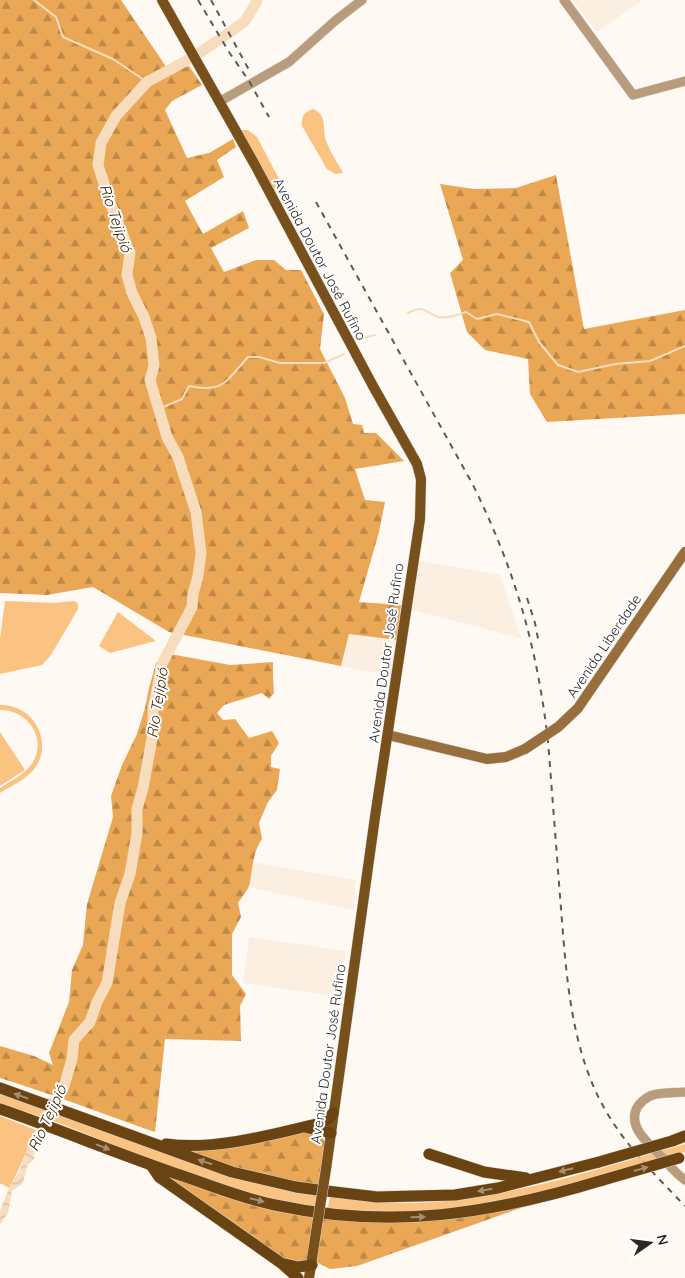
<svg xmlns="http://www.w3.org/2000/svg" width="685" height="1278" font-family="Quicksand,sans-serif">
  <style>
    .built { fill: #fbefe1 }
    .green { fill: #fbc382 }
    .forest { fill: url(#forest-firs) }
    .water { fill: url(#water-waves) }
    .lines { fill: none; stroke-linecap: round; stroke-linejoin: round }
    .stream { stroke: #f7dcbe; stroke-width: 2 }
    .river { stroke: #f7dcbe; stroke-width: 11 }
    .tertiary-casing { stroke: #d9d3ce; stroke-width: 10 }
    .secondary-casing { stroke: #d9d3ce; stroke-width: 11 }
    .primary-casing { stroke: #d9d3ce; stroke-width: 11 }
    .trunk-casing { stroke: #d9d3ce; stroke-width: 12 }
    .tertiary { stroke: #b99c7c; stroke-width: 9 }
    .secondary { stroke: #986e3c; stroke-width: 10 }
    .primary { stroke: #78501c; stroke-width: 10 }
    .trunk { stroke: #694412; stroke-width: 11 }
    .rail { stroke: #5e5b57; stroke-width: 2; stroke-dasharray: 6 6; stroke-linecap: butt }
    .secondary-bridge-casing { stroke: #d9d3ce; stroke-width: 11; stroke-linecap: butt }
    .primary-bridge-casing { stroke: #d9d3ce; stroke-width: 11; stroke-linecap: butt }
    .trunk-bridge-casing { stroke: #d9d3ce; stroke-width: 12; stroke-linecap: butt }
    .secondary-bridge { stroke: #986e3c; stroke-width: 10 }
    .primary-bridge { stroke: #78501c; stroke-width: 10 }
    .trunk-bridge { stroke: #694412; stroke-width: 11 }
    .oneway { fill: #a58f71 }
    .labels { text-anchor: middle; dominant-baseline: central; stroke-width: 4; stroke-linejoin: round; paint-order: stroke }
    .street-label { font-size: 14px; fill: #2a2825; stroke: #fff }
    .water-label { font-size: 15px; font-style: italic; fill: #3e2400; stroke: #fff }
  </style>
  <defs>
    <pattern id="forest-firs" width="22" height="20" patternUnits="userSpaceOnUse" patternTransform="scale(1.25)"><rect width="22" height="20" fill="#eaa856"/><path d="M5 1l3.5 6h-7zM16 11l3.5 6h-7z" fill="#be8947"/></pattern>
    <pattern id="water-waves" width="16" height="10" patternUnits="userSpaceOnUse" patternTransform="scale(1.25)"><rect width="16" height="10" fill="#f7dcbe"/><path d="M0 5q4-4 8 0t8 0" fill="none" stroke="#d4bda3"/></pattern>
  </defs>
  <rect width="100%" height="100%" fill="#fff9f3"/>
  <path class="built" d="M572 0H643L597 32Z
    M422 561 500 575 521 638 412 610 419 562Z
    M349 634 397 640 392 676 341 666Z
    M253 862 356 880 354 910 248 887Z
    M249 937 346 951 340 997 243 983Z"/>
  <path class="green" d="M313 109C328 115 322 129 326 141 330 152 338 163 343 173L335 174 327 169 302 126C301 117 304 112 313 109Z
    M241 130H248L257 137 279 179 274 196Z
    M5 601 54 603 74 601 78 603V609L51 655 42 665 0 674V639Z
    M118 612 156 641 110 653 99 646Z
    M0 705C33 704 54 741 35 768 27 779 11 786 0 793V788C10 781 24 775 31 765 49 740 28 709 0 710Z
    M0 732 25 770 0 786Z
    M0 1090 319 1194 316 1212 289 1208 147 1162 109 1143 59 1123 0 1103Z
    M0 1116 36 1130C26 1150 21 1168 9 1188L2 1184H0Z
    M685 1144V1152L558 1190 440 1213H327L330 1195C354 1198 381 1203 406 1203 502 1202 593 1170 685 1144Z"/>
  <path class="forest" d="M0 0H121L167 68 189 66 202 85 172 101 165 110 187 158 209 153 233 139 236 147 217 160 224 177 185 201 203 234 243 211 249 228 211 248 224 272 256 260H274L286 270H301L324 314 320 349 345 398 353 424 362 425 364 433H376L404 461 355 469 365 500 385 502 379 532 359 602 401 605 397 640 349 634 341 666 169 632 93 587 47 595 0 593Z
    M556 175 584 329 685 310V414L547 422 530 394 528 359 485 350 467 332 450 273 463 260 440 184 474 189 516 188Z
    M165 653 230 665 273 662V678L274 693 269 699 262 693 224 705 217 713 223 720 235 719 249 738 272 731 279 743 271 756V767L280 769 277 790 268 802 259 823 262 839C252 853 253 870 249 886 247 891 242 897 238 903L241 917 232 934V975L246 994 240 1006 241 1041 165 1039 155 1132C103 1114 52 1094 0 1078V1046L34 1056 53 1065 49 1053 69 1002 72 970 83 945 87 904 113 817 111 796 122 765 137 734 145 708 149 688 156 663Z
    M298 1131 320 1135 326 1143 320 1190 271 1179 171 1148Z
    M166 1172 317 1215 310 1258 303 1264 284 1262 166 1179Z
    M563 1193 357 1266 330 1269 316 1262 323 1217 367 1222Z"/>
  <path class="water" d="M54 1097 61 1101 45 1130 35 1143 34 1159 27 1166 23 1183 12 1191 8 1213 0 1225V1211L9 1188 20 1170 29 1143Z"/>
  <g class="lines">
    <path class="stream" d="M34 0 56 17 63 37 113 59 147 82
      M408 313C425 304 424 312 438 317 446 319 458 315 466 312L477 319 497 314 529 322 539 342 558 365 578 372 615 364 650 361 685 346
      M355 340 375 335
      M158 409 182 399 189 386C224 393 225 382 248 357H259L280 363H324L344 354"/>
    <path class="river" d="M49 1112 64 1086 72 1059 74 1040 90 1022 97 1002 107 983 120 903 130 874 137 833V809L143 788 153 733V708L157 690 162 664 192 607 193 594 198 576 201 553 196 512 178 457 167 437 150 380 154 366 151 338 144 317 132 293 127 275 130 253 111 205 98 165 101 143 116 116 147 82 195 56 223 37 245 21 256 3 257 0"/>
    <defs>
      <path id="tertiary" d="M564 0 633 95 685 81
        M219 102 289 62 336 20 362 0
        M685 1092C674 1093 660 1092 650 1096 646 1098 641 1102 638 1106 625 1126 651 1146 663 1158 670 1166 676 1174 685 1180"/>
      <path id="secondary" d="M578 708 685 552
        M388 735 487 759 506 757 525 749"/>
      <path id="primary" d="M162 0 255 165 373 386 417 464 421 479 420 519 375 817 326 1169
        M309 1278 316 1232"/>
      <path id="trunk" d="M0 1088 232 1172 296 1187 318 1190 377 1197 455 1195 498 1188 599 1162
        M0 1109C58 1129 116 1153 174 1173 208 1184 240 1198 275 1205 392 1230 491 1214 603 1180
        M308 1128 331 1133
        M672 1141 685 1136
        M166 1144C213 1151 275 1134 320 1123L327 1120 333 1113
        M429 1154 484 1172 526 1178
        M151 1165 159 1177 281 1263 298 1278
        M285 1264 298 1267 312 1265"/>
    </defs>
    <use href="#tertiary" class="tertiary-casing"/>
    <use href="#secondary" class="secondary-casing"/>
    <use href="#primary" class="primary-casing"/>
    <use href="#trunk" class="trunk-casing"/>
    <use href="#tertiary" class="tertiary"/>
    <use href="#secondary" class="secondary"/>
    <use href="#primary" class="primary"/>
    <use href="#trunk" class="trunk"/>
    <path class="rail" d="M198 0 229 52 249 81 269 117
      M211 0 249 70
      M316 202 473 485C515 570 537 646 548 741 552 792 556 844 560 896 566 969 569 1049 607 1113 628 1148 657 1177 685 1206
      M527 598 535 623 539 644"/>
    <defs>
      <path id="secondary-bridge" d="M525 749 558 727 578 708"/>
      <path id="primary-bridge" d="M316 1232 326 1169"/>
      <path id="trunk-bridge" d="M599 1162 672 1141
        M603 1180 679 1158"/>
    </defs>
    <use href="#secondary-bridge" class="secondary-bridge-casing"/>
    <use href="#primary-bridge" class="primary-bridge-casing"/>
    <use href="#trunk-bridge" class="trunk-bridge-casing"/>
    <use href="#secondary-bridge" class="secondary-bridge"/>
    <use href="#primary-bridge" class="primary-bridge"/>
    <use href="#trunk-bridge" class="trunk-bridge"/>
  </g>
  <defs><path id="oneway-solid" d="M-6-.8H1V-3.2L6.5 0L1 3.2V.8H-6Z" transform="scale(1.25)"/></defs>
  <g class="oneway">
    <use href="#oneway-solid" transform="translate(21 1096) rotate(-161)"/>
    <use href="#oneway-solid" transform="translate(103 1147) rotate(21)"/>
    <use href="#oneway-solid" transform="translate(205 1162) rotate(-162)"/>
    <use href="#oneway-solid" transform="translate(641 1169) rotate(-16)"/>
    <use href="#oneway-solid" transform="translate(566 1170) rotate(166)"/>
    <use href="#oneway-solid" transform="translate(485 1190) rotate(170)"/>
    <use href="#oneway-solid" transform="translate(257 1200) rotate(14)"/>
    <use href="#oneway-solid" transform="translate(418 1217) rotate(-2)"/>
  </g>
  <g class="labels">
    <g class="street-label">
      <text transform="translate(320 259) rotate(62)">Avenida Doutor José Rufino</text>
      <text transform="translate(604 646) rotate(-56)">Avenida Liberdade</text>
      <text transform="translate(386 653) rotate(-82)">Avenida Doutor José Rufino</text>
      <text transform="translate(328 1054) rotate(-82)">Avenida Doutor José Rufino</text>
    </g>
    <g class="water-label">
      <text transform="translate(116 218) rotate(71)">Rio Tejipió</text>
      <text transform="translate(157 703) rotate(-81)">Rio Tejipió</text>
      <text transform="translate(47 1118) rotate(-65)">Rio Tejipió</text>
    </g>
  </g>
  <g transform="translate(650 1243) rotate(76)" stroke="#ffffff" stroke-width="4" paint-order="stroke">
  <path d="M0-4L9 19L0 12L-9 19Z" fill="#2a2825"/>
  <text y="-8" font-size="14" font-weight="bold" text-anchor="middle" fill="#2a2825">N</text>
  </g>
</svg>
